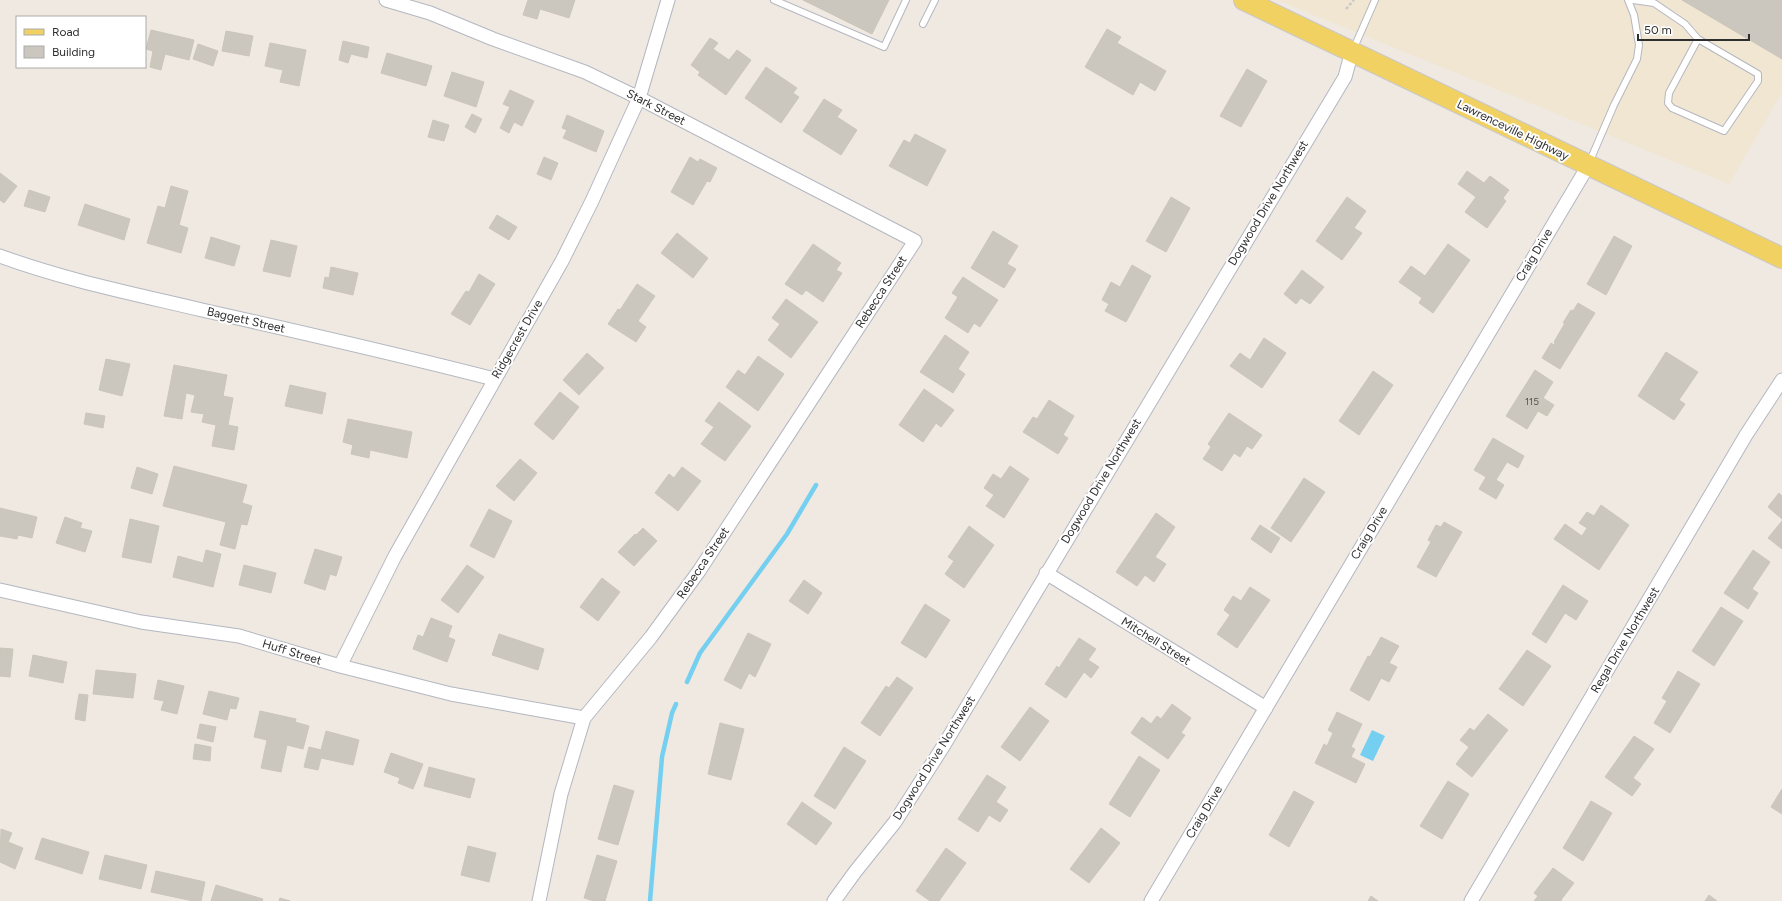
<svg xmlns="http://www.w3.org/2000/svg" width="1782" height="901" font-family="Figtree,sans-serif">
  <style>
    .education { fill: #f0e6d1 }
    .water { fill: #75cff0 }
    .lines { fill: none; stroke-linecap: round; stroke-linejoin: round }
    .stream { stroke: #75cff0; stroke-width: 4.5 }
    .building { fill: #cbc7bf; stroke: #cbc5ba }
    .service-casing { stroke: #b4b7c1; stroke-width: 8 }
    .minor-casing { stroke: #b4b7c1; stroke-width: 15 }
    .primary-casing { stroke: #c9c9c9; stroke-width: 22 }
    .path { stroke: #c9c9c9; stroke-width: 2.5; stroke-dasharray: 3 2; stroke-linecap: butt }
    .service { stroke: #fff; stroke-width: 6 }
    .minor { stroke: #fff; stroke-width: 13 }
    .primary { stroke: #f2d163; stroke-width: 20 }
    .labels { text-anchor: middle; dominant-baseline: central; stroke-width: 4; stroke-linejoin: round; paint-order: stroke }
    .number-label { font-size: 10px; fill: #555452 }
    .street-label { font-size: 12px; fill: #2e2e2e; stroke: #fff }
  </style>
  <rect width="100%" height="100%" fill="#efe9e1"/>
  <path class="education" d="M1277 0H1782V92L1729 184Z"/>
  <path class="water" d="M1372 730 1385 736 1373 761 1360 755Z"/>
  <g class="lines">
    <path class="stream" d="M687 682 700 653 787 534 816 485
      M650 901 662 757 672 713 676 704"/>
  </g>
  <path class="building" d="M528 0H575L569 18 540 9 537 19 523 15Z
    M803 0H889L872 34Z
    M1682 0H1782V59Z
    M1107 29 1121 37 1117 43 1166 71 1155 91 1140 82 1133 95 1085 67Z
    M151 30 194 40 189 60 165 54 161 70 150 67 153 51 146 49Z
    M226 31 253 36 249 56 222 51Z
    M710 38 718 43 713 49 729 60 737 50 751 60 726 95 698 75 700 72 691 65Z
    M343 41 369 47 367 58 351 54 348 63 339 60Z
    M270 43 306 50 299 86 280 82 283 70 265 66Z
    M198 44 218 51 213 66 193 59Z
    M387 53 432 66 426 86 381 73Z
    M766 67 797 88 793 93 799 97 781 123 745 98Z
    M1247 69 1267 81 1241 127 1220 116Z
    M452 72 484 82 476 107 444 96Z
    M510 90 534 101 522 126 514 122 509 133 500 128 510 107 503 104Z
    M824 99 842 110 837 117 857 130 841 155 803 131Z
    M472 114 482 119 475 133 465 127Z
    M567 115 604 131 596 152 563 138 567 130 562 128Z
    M433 120 449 125 444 141 428 137Z
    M915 134 946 150 927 186 889 166 904 140 910 143Z
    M544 157 558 163 551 180 537 174Z
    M690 157 698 162 700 159 717 168 710 182 707 181 693 205 671 192Z
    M1467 171 1484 183 1490 176 1509 190 1503 198 1506 201 1487 228 1465 212 1476 197 1458 184Z
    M0 173 17 186 4 203 0 200Z
    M171 186 188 191 179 225 188 228 181 253 147 243 158 206 165 208Z
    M29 190 50 197 45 212 24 206Z
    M1171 197 1190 208 1166 252 1146 241Z
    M1347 197 1366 211 1354 228 1362 233 1342 260 1316 241Z
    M85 204 130 219 124 240 78 225Z
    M497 215 517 227 509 240 489 228Z
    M993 231 1018 246 1007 264 1016 269 1004 288 971 268Z
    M677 233 708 258 693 278 661 253Z
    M1614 236 1632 246 1606 295 1587 284Z
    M211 237 240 246 234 266 205 258Z
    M271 240 297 246 290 277 263 271Z
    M813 244 841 263 836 270 842 273 823 302 806 290 802 295 785 284Z
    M1448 244 1470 260 1433 313 1419 303 1422 298 1399 282 1411 266 1425 276Z
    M1132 265 1151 276 1126 322 1105 311 1109 304 1102 300 1111 282 1120 287Z
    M331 267 358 273 353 295 323 288 325 277 329 278Z
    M1302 270 1324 287 1310 304 1301 298 1296 304 1284 294Z
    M479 274 495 284 470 325 451 314 466 291 469 292Z
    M963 277 998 300 980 327 974 323 968 333 945 318 958 297 952 293Z
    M637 284 655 296 638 321 646 327 636 342 608 324 618 309 620 310Z
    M786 299 818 322 791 358 768 340 780 324 772 318Z
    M1578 303 1595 313 1560 369 1542 358 1551 343 1554 345 1555 343 1554 342 1565 323H1563L1571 310 1573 311Z
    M945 335 969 352 958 369 965 374 953 393 920 372Z
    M1264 338 1286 353 1262 388 1230 366 1240 353 1250 360Z
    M1666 352 1698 372 1679 400 1685 404 1674 420 1638 396Z
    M587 353 604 368 579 395 563 380Z
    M758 356 784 374 758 411 726 387 738 370 745 375Z
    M106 359 130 364 122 396 99 390Z
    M174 365 227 375 223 396 233 398 228 425 238 427 234 450 212 446 216 425 202 422 204 414 191 412 195 395 186 393 182 419 164 416Z
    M1535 370 1553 382 1543 398 1554 405 1547 416 1538 411 1527 429 1506 416Z
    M1373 371 1393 385 1359 435 1339 421Z
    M290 385 326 393 322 414 285 406Z
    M924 389 954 410 941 427 936 423 923 442 899 425Z
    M560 392 579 407 553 440 534 424Z
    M1049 400 1074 416 1063 435 1068 438 1058 454 1023 432 1033 417 1037 419Z
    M719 402 751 426 725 461 701 444 714 427 705 421Z
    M86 413 105 416 103 428 84 424Z
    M1229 413 1262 435 1252 449 1247 446 1240 457 1234 453 1222 471 1203 459 1211 447 1208 444Z
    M348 419 412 432 407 458 370 450 369 458 351 454 353 445 343 442Z
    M1493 438 1524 456 1518 468 1507 462 1496 480 1504 485 1496 499 1479 489 1486 477 1474 470Z
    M520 459 537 473 514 501 496 486Z
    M174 466 247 485 242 503 252 506 247 525 241 524 235 549 220 545 226 522 163 506Z
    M1010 466 1029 479 1004 518 986 506 994 495 984 488 993 474 1001 479Z
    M137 467 158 474 152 494 131 488Z
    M682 467 701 481 678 511 655 493 669 474 674 478Z
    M1304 478 1325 492 1291 542 1271 528Z
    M1779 493 1782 496V519L1768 507Z
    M1601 505 1629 525 1599 570 1554 539 1565 524 1582 536 1587 528 1579 523 1587 512 1594 516Z
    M0 508 37 517 32 538 18 535 17 539 0 536Z
    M489 509 512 521 494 558 470 546Z
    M1156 513 1175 527 1155 557 1166 564 1154 582 1145 575 1137 586 1116 572Z
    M65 517 82 523 80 528 92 531 85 552 56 543Z
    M130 519 159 526 151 563 122 557Z
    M1782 521V549L1768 538Z
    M1444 522 1462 532 1436 577 1417 567 1431 542 1428 540 1436 525 1441 527Z
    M1260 525 1280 538 1271 553 1251 539Z
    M969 526 994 545 964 588 945 574 954 561 948 557Z
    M643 528 657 541 634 566 618 552 635 534 636 535Z
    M315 549 342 557 336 576 330 574 325 590 304 583Z
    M206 550 221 554 213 587 173 577 178 556 203 563Z
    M1753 550 1770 562 1752 589 1758 593 1748 609 1724 593Z
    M244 565 276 573 271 593 239 585Z
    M467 565 484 577 458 613 441 600Z
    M602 578 620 592 598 621 580 607Z
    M804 580 822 593 808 614 789 601Z
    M1563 585 1588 601 1576 620 1565 613 1546 643 1532 634Z
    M1250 587 1270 600 1237 648 1217 634 1230 615 1224 610 1233 596 1241 601Z
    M925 604 950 620 926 658 901 643Z
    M1721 607 1743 621 1714 666 1692 651Z
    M431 618 452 626 448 637 455 640 447 662 413 649 418 635 423 637Z
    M748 633 771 644 755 677 749 673 741 689 724 680Z
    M499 634 544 649 538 670 492 655Z
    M1381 637 1399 646 1389 663 1397 667 1389 682 1381 678 1369 701 1350 690 1368 656 1370 657Z
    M1079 638 1096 649 1088 660 1099 667 1091 678 1084 672 1066 698 1045 684 1057 666 1059 668Z
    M0 648 13 649 10 677 0 676Z
    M1527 650 1551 666 1523 706 1499 689Z
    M33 655 67 662 63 683 29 676Z
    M96 670 136 674 133 698 93 694Z
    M1678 671 1700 684 1670 733 1654 723 1667 701 1662 698Z
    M897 677 913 688 880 736 861 723 886 686 889 688Z
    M158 680 184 686 177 714 161 710 164 701 154 699Z
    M209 691 239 698 236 709 230 708 227 720 203 714Z
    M79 694 88 695 85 721 75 719Z
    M1172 704 1191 718 1181 733 1185 735 1168 759 1131 733 1142 717 1151 724 1157 716 1161 719Z
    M1030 707 1049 721 1020 761 1001 747Z
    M260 711 296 719 295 722 309 726 303 749 287 745 281 772 261 768 267 740 254 737Z
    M1337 712 1362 724 1351 747 1355 749 1351 757 1365 764 1356 783 1315 763 1324 744 1327 746 1333 733 1328 730Z
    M1488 714 1508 730 1472 777 1456 764 1469 747 1460 740 1470 728 1474 731Z
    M720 723 744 729 731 780 708 774Z
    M200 724 216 727 213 742 197 738Z
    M326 731 359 740 353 765 321 758 318 770 304 767 309 747 321 750Z
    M1634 736 1654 749 1633 778 1641 784 1632 796 1605 777Z
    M195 744 211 747 210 761 193 759Z
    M844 747 866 761 835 809 814 796Z
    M391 753 423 764 413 789 398 783 400 778 384 772Z
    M1139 756 1160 770 1130 817 1109 804Z
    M429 767 475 779 470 798 424 786Z
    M987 775 1006 787 996 802 1008 810 1000 822 989 815 978 832 958 819Z
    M1448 781 1469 794 1442 839 1420 826Z
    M614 785 634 791 618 845 598 839Z
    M1782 789V814L1771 807Z
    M1294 791 1314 802 1289 847 1269 835Z
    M1591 801 1612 813 1583 861 1563 848Z
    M802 802 832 823 816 845 787 824Z
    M1101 828 1120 843 1089 883 1070 869Z
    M1 829 12 833 8 842 23 848 15 869 0 862Z
    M42 838 89 852 82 874 35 859Z
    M468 846 496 853 489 882 461 875Z
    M946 848 966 863 939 901H930L916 891Z
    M105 855 147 865 141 889 99 879Z
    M597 855 617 861 605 901H594L584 898Z
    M1553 868 1574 883 1561 900 1562 901H1534L1538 896 1534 893Z
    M156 871 205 882 201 901H193L151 892Z
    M216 885 263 899 262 901H211Z
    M1709 895 1717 901H1705Z
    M1371 896 1378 901H1368Z
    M280 898 290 901H279Z"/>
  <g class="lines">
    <defs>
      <path id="service" d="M774 0 884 47 906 0
        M1633 0 1654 3 1685 24 1698 39 1758 74V81L1724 131 1672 108 1668 103 1669 93 1698 39
        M923 24 935 0
        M1353 50 1375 0
        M1589 163 1614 105 1637 59 1639 45 1634 15 1628 0"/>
      <path id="minor" d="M386 0 430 13 493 39 585 72 639 98 915 241 699 571 651 637 584 718 561 794 539 901
        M0 256C65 280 135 294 202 310 300 332 397 354 494 379
        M1046 573 1266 708
        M0 590 141 622 239 636 340 666 451 694 584 718
        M340 666 395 556 562 261 592 201 639 98 668 0
        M834 901 855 872 895 822 944 745 1345 77 1352 51
        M1151 901 1588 166
        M1471 901 1746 435 1782 380"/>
      <path id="primary" d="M1244 0 1782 258"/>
    </defs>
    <use href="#service" class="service-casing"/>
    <use href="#minor" class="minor-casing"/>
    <use href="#primary" class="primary-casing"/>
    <path class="path" d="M1346 9 1354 0"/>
    <use href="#service" class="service"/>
    <use href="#minor" class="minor"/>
    <use href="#primary" class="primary"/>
  </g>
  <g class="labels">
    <g class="number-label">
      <text x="1532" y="401">115</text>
    </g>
    <g class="street-label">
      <text transform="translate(656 107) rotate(27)">Stark Street</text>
      <text transform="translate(1513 130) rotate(26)">Lawrenceville Highway</text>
      <text transform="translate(1268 203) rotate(-59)">Dogwood Drive Northwest</text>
      <text transform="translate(1534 255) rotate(-59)">Craig Drive</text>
      <text transform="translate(881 292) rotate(-57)">Rebecca Street</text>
      <text transform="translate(246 320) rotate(13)">Baggett Street</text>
      <text transform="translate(517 339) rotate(-60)">Ridgecrest Drive</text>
      <text transform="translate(1101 481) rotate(-59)">Dogwood Drive Northwest</text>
      <text transform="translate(1369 533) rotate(-59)">Craig Drive</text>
      <text transform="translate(703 563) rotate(-56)">Rebecca Street</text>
      <text transform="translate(1625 640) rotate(-59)">Regal Drive Northwest</text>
      <text transform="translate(1156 641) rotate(32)">Mitchell Street</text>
      <text transform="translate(292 652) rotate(17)">Huff Street</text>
      <text transform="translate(934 758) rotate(-58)">Dogwood Drive Northwest</text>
      <text transform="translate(1204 812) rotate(-59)">Craig Drive</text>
    </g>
  </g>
  <rect x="16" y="16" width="130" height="52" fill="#ffffff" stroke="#ababab"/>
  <rect x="24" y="29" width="20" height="6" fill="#f2d163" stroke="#ababab"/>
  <text x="52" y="36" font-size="12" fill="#2e2e2e">Road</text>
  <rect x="24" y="46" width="20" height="12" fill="#cbc7bf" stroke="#ababab"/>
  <text x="52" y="56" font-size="12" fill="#2e2e2e">Building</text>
  <path d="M1638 34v6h111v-6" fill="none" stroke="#2e2e2e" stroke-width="2"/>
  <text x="1644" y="34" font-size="12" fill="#2e2e2e" stroke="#ffffff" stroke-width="3" paint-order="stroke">50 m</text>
</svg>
